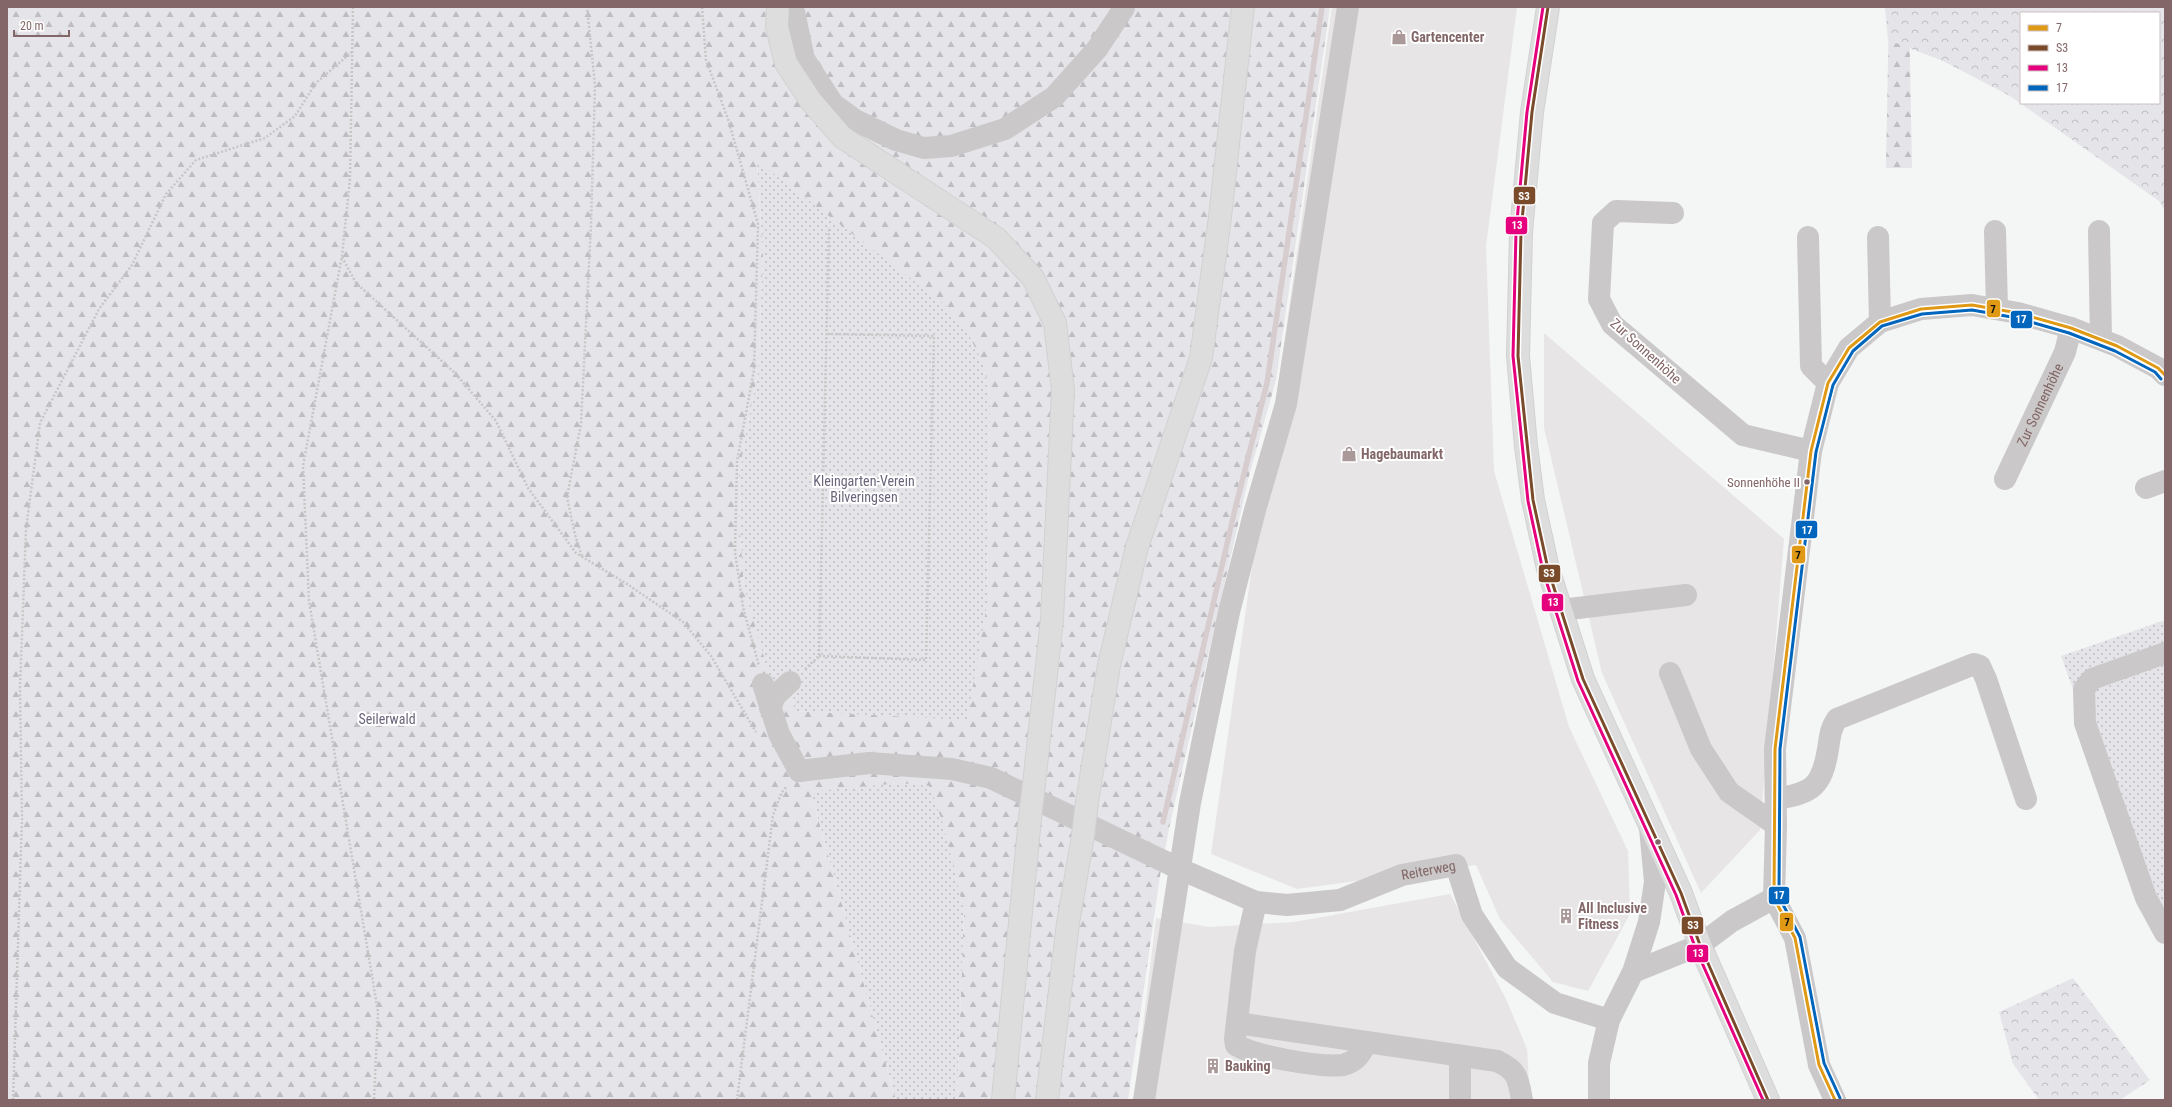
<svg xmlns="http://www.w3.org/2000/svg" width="2172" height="1107" font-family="'Roboto Condensed',sans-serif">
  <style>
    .built { fill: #e7e5e5 }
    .forest { fill: url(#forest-firs); fill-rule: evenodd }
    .park { fill: url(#park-crowns); fill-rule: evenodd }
    .garden { fill: url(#garden-dots) }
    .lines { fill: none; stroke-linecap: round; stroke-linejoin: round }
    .stream { stroke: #d7ccce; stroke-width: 5.5 }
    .major-casing { stroke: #d2d1d1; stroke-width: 24 }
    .highway-casing { stroke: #d2d1d1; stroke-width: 24 }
    .path { stroke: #c8c5c5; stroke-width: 2.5; stroke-dasharray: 2 2; stroke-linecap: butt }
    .minor { stroke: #cac8c8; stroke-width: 22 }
    .major { stroke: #dedddd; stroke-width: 22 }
    .highway { stroke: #dedddd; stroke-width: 22 }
    .highway-bridge-casing { stroke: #d2d1d1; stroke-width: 24; stroke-linecap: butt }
    .highway-bridge { stroke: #dedddd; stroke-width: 22 }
    .bus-1-casing { stroke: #fff; stroke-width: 6 }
    .bus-2-casing { stroke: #fff; stroke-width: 6 }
    .bus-3-casing { stroke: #fff; stroke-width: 6 }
    .bus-4-casing { stroke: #fff; stroke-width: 6 }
    .bus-1 { stroke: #e09915; stroke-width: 3 }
    .bus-2 { stroke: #7a4b2a; stroke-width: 3 }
    .bus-3 { stroke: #e5007d; stroke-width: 3 }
    .bus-4 { stroke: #0065bd; stroke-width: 3 }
    .bus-dot { fill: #836667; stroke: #fff; stroke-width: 1.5 }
    .labels { text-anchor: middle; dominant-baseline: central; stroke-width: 4; stroke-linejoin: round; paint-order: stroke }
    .bus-label { font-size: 13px; fill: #836667; stroke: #fff; text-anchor: end }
    .poi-label { font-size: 14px; font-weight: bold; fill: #836667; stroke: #fff; text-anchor: start }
    .street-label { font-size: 14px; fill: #836667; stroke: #fff }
    .park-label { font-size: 14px; fill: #6c657b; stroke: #fff }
    .line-badge { stroke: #fff; stroke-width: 1.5 }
    .badge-label { font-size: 11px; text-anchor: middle; font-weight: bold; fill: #fff }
    .pale-badge-label { font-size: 11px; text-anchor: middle; font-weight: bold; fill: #111 }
  </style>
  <defs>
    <pattern id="forest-firs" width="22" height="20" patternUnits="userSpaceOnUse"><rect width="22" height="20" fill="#e5e5e9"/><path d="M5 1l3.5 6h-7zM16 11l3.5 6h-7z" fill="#bfbdc1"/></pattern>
    <pattern id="park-crowns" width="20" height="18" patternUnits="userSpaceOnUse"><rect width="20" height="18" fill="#e5e5e9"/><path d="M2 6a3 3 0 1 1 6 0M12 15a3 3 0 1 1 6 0" fill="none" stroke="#bfbdc1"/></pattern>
    <pattern id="garden-dots" width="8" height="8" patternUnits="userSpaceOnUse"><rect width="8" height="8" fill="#e5e5e9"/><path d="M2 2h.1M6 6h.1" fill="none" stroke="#bfbdc1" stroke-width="1.8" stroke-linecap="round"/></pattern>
  </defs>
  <rect width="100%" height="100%" fill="#f4f5f5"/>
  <path class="built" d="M1332 7H1517L1486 246 1494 471 1569 727 1628 851 1630 914 1588 991 1553 982 1500 919 1476 865 1297 889 1211 854Z
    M1544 333 1784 539 1760 830 1701 893 1602 673 1544 428Z
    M1450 894 1506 999 1527 1049 1530 1100H1134L1156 918 1209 927 1294 922Z"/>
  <path class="forest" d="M7 7H1330L1276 380 1249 476 1170 824 1160 876 1128 1100H957L964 911 900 783 812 796 896 1100H7ZM757 162 985 368 990 402 987 604 849 713 794 711 793 687 778 679 744 587 740 528 739 483 744 443 758 373 763 254Z
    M1889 7H1909L1912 168H1886Z"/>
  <path class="park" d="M1885 7H2165V211L2159 201 2010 96 1943 61 1888 40ZM2021 13H2159V103H2021Z
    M2073 978 2150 1080 2120 1100H2039L2013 1064 1999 1012Z"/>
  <path class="garden" d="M757 161 944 304 970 337 985 368 990 402 987 604 967 720 794 711 793 687 778 679 771 682 744 587 740 528 739 483 744 443 758 373 763 254Z
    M2165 620V928L2147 894 2061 656Z
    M900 783 930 786 944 827 964 911 957 1100H896L812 796 818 791Z"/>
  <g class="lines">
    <path class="stream" d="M1163 822 1235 509 1267 383 1322 7"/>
    <defs>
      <path id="major" d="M1548 7 1532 112 1521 232 1518 356 1526 446 1533 500 1548 569 1583 679 1681 893 1700 945 1768 1100"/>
      <path id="highway" d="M778 7 777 27 786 63 811 101 842 137 996 238 1033 278 1055 323 1063 390 1052 619 1034 784
        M1087 802 1109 665 1137 547 1201 358 1220 217 1243 7
        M1003 1100 1030 818
        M1047 1100 1068 923 1083 836"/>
    </defs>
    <use href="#major" class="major-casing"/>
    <use href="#highway" class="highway-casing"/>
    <path class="path" d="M295 7H301
      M353 7 350 179 342 256 303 466 309 601 378 1012 374 1100
      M702 7 706 60 728 119 758 224 754 370 737 461 735 552 743 607 759 666
      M342 257 356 283 455 373 496 421 528 488 576 553 627 584 683 622 711 656 756 732
      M582 556 575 535 567 497 581 424 591 225 595 85 587 7
      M819 656 926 660 934 336 828 334
      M805 669 819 656 829 227
      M13 1100 22 819 20 687 26 529 40 423 99 309 132 265 166 194 196 160 265 138 295 116 316 83 353 51
      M737 1100 773 815 782 792 787 786"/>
    <g class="minor">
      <path d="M793 7 804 59 833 104 855 120 896 140 924 148 951 146 1005 129 1054 97 1097 49 1124 8"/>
      <path d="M1673 213 1616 211 1603 223 1599 299 1612 324 1743 435 1811 451"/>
      <path d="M1995 231 1997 309"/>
      <path d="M2099 231 2101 339"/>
      <path d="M1808 237 1811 366 1828 383"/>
      <path d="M1878 237 1880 322"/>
      <path id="s1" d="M2005 479 2065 352 2071 328"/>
      <path d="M2146 488 2165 481"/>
      <path d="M1561 610 1686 595"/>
      <path d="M2165 653 2092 679 2084 689 2085 723 2146 898 2165 933"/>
      <path d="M1670 673 1701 749 1729 792 1776 825"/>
      <path id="s2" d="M763 684 779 734 799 771 869 763 952 769 991 778 1180 869 1256 902 1287 905 1340 900 1402 875 1456 865 1472 915 1507 968 1555 1003 1609 1020"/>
      <path d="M770 708 775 696 790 682"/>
      <path d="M1776 799C1812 793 1822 787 1828 749 1830 737 1830 729 1837 719L1974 664 1980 666 1986 679 2026 799"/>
      <path d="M1256 902 1245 951 1235 1039 1236 1045C1254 1056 1321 1068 1343 1065 1356 1062 1361 1054 1366 1043"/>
      <path d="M1633 972 1700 945 1732 921 1774 898"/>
      <path d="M1237 1023 1497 1061C1518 1071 1518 1078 1522 1100"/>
      <path d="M1144 1100 1190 803 1229 612 1255 510 1286 404 1348 7"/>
      <path d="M1460 1100V1056"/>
      <path d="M1599 1100V1063L1609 1020 1633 972 1649 922 1655 882 1650 828"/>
      <path d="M1835 1100 1819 1065 1795 938 1774 898 1776 825 1775 749 1811 451 1828 383 1849 348 1880 322 1921 309 1972 305 2018 313 2071 328 2117 346 2158 368 2165 375"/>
    </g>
    <use href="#major" class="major"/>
    <use href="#highway" class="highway"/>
    <defs>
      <path id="highway-bridge" d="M1030 818 1034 784
        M1083 836 1087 802"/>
    </defs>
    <use href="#highway-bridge" class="highway-bridge-casing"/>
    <use href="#highway-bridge" class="highway-bridge"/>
    <defs>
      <path id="bus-1" d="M1835 1100 1819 1065 1795 938 1774 898 1775 749 1811 451 1828 383 1849 348 1880 322 1921 309 1972 305 2018 313 2071 328 2117 346 2158 368 2165 375"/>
      <path id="bus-2" d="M1548 7 1532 112 1521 232 1518 356 1533 500 1548 569 1583 679 1681 893 1700 945 1768 1100"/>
      <path id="bus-3" d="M1543 7 1527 112 1516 232 1513 356 1528 501 1543 571 1578 681 1676 895 1695 947 1763 1100"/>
      <path id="bus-4" d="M1840 1098 1824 1063 1800 937 1779 897 1780 749 1816 452 1833 385 1853 351 1882 326 1922 314 1972 310 2017 318 2069 333 2115 351 2155 372 2161 379"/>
    </defs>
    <use href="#bus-1" class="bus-1-casing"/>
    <use href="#bus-2" class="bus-2-casing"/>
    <use href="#bus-3" class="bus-3-casing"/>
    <use href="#bus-4" class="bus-4-casing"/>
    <use href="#bus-1" class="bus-1"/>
    <use href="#bus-2" class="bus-2"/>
    <use href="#bus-3" class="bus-3"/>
    <use href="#bus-4" class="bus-4"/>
  </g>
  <defs>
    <symbol id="shop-bare" viewBox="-9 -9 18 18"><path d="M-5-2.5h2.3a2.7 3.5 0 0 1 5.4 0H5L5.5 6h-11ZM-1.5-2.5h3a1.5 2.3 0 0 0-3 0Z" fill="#ab9899" stroke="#fff" stroke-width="2.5" paint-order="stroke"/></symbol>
    <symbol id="building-bare" viewBox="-9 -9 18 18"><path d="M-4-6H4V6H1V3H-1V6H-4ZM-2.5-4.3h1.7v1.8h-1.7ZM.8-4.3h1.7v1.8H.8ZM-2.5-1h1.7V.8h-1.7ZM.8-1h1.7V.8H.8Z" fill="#ab9899" stroke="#fff" stroke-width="2.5" paint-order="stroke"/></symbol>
  </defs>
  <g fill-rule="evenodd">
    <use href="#shop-bare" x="1388" y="26" width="22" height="22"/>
    <use href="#shop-bare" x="1338" y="443" width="22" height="22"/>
    <use href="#building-bare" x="1555" y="905" width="22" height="22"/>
    <use href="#building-bare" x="1202" y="1055" width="22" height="22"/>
  </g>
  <g class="bus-dot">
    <circle cx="1807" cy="482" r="3.5"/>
    <circle cx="1658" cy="842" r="3.5"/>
  </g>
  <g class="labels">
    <g class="bus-label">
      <text x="1800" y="482">Sonnenhöhe II</text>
    </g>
    <g class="poi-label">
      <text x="1411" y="37">Gartencenter</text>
      <text x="1361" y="454">Hagebaumarkt</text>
      <text x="1578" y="908">All Inclusive<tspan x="1578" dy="16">Fitness</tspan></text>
      <text x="1225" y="1066">Bauking</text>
    </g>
    <g class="street-label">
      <text transform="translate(1646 351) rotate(42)">Zur Sonnenhöhe</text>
      <text stroke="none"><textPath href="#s1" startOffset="82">Zur Sonnenhöhe</textPath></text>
      <text stroke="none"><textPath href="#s2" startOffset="759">Reiterweg</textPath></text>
    </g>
    <g class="park-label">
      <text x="864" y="481">Kleingarten-Verein<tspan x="864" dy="16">Bilveringsen</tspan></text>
      <text x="387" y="719">Seilerwald</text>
    </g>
  </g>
  <g class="line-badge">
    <rect x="1513" y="186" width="23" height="19" rx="4" fill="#7a4b2a"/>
    <rect x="1505" y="216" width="23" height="19" rx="4" fill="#e5007d"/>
    <rect x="1986" y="299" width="15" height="19" rx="4" fill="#e09915"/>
    <rect x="2010" y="310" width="23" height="19" rx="4" fill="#0065bd"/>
    <rect x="1795" y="520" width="23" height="19" rx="4" fill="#0065bd"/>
    <rect x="1791" y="545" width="15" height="19" rx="4" fill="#e09915"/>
    <rect x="1538" y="564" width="23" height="19" rx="4" fill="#7a4b2a"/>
    <rect x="1541" y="593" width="23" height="19" rx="4" fill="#e5007d"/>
    <rect x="1768" y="886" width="22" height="19" rx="4" fill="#0065bd"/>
    <rect x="1779" y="912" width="15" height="20" rx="4" fill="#e09915"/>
    <rect x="1681" y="916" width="23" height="19" rx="4" fill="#7a4b2a"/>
    <rect x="1686" y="944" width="23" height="19" rx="4" fill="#e5007d"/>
  </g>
  <g class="badge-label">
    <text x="1524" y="200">S3</text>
    <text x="1517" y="229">13</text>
    <text x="2021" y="323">17</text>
    <text x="1807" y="534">17</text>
    <text x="1549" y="577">S3</text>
    <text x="1553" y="606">13</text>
    <text x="1779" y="899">17</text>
    <text x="1693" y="929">S3</text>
    <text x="1698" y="957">13</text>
  </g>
  <g class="pale-badge-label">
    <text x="1993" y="313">7</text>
    <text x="1798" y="559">7</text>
    <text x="1787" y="926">7</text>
  </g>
  <rect width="2172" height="1107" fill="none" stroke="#836667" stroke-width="16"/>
  <rect x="2020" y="12" width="140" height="92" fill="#ffffff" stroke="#cdc2c2"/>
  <rect x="2028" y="25" width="20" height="6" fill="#e09915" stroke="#cdc2c2"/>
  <text x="2056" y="32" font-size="12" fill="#836667">7</text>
  <rect x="2028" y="45" width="20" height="6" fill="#7a4b2a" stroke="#cdc2c2"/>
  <text x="2056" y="52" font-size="12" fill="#836667">S3</text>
  <rect x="2028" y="65" width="20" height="6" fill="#e5007d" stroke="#cdc2c2"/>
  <text x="2056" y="72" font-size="12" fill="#836667">13</text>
  <rect x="2028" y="85" width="20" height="6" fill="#0065bd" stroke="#cdc2c2"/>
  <text x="2056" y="92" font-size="12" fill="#836667">17</text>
  <path d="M14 30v6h55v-6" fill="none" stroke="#836667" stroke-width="2"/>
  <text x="20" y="30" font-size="12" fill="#836667" stroke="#ffffff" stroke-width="3" paint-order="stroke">20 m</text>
</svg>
